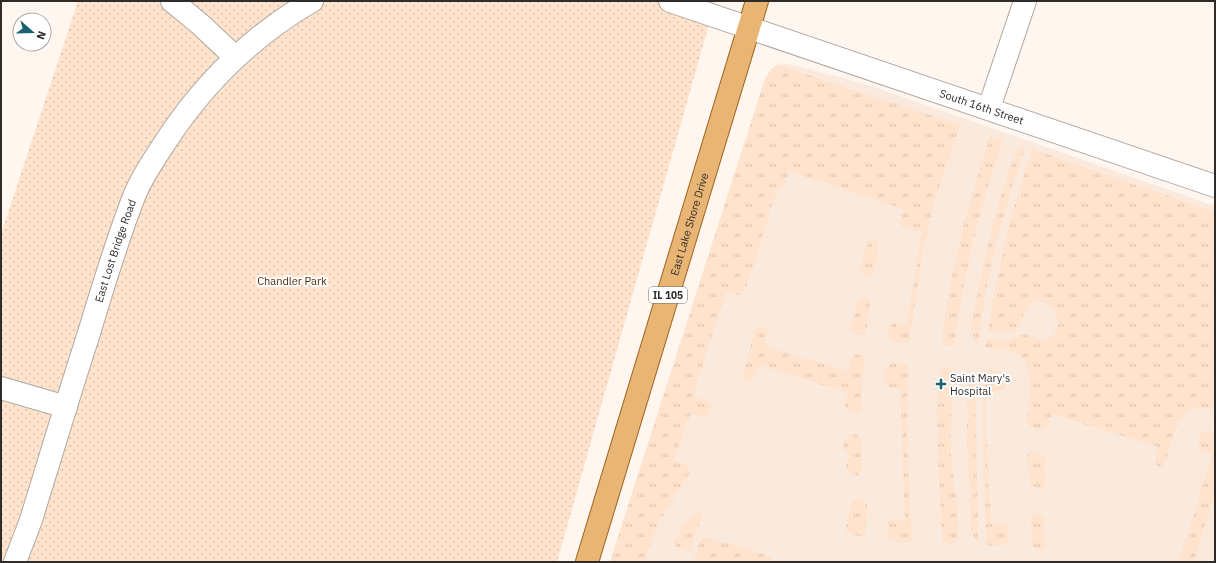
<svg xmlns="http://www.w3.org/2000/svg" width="1216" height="563" font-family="'IBM Plex Sans',sans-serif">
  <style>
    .built { fill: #f9eadd }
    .grass { fill: url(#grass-tufts) }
    .park { fill: url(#park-dots) }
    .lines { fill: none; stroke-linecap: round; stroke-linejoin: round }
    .minor-casing { stroke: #b0a8a1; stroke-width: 24 }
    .major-casing { stroke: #9e641e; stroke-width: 24 }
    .minor { stroke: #fff; stroke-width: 22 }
    .major { stroke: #e9b575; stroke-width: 22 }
    .poi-dot { fill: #186270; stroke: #fff; stroke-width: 1.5 }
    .labels { text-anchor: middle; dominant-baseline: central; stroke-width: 4; stroke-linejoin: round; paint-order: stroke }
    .shield { fill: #fff; stroke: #6d6b68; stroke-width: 1 }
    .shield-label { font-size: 10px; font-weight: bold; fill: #2e2b28 }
    .street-label { font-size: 11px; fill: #2e2b28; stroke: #fff }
    .park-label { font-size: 11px; fill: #502e09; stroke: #fff }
    .poi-label { font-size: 11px; fill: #2e2b28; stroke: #fff; text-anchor: start }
  </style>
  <defs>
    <pattern id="grass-tufts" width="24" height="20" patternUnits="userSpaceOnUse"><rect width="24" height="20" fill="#ffe3cc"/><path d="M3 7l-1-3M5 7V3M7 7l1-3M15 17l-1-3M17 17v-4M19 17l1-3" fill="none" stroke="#dbc3af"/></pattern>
    <pattern id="park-dots" width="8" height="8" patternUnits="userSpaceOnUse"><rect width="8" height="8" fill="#ffe3cc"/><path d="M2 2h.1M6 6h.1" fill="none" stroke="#dbc3af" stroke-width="1.8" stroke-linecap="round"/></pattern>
  </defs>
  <rect width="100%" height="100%" fill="#fff6ef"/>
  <path class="built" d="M781 63 794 65 868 85 1215 206V562H610L765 79 771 69Z"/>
  <path class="grass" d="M778 65 960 125 934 203 922 254 909 343C899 342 888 342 888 328L894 323 907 324 922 232 902 227 900 223 904 209 789 171 783 189 777 190 745 292 741 295 726 292 693 396 710 402 712 406 707 417 690 414 674 460 688 466 690 472 658 524 644 562H610L765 79 771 69Z
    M990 136 1003 141C980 206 964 271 955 340L951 346 944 345 942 338C951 268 968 202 990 136Z
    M1023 144 1025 148C1003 212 985 278 978 346 972 339 971 334 971 325 981 276 990 227 1006 180 1010 168 1014 153 1023 144Z
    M1032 149 1215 212V410C1177 399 1175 434 1166 461L1162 466H1157L1155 461 1158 447 1052 414 1046 429 1040 430 1030 427 1027 421C1028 403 1036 362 1016 353 1006 348 995 349 985 348L986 339 1009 340 1024 334C1031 335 1036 340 1044 340 1065 337 1060 302 1039 301 1021 299 1027 324 1012 331 1005 334 996 332 988 332 997 269 1012 209 1032 149Z
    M871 239H876C881 245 876 273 869 276L861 272 860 267 868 241Z
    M864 297 870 302 867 331 864 336 851 332 850 327 859 301Z
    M762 326 768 329V333L765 346 847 371 852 356 855 354 862 355 864 358 861 411 857 414 845 409V405L848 393 759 365 753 380 749 382 744 380 743 372 755 331Z
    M894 363 908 364 907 438 912 543 891 541 887 535 888 520 905 519 900 389 889 388 884 382C884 373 884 365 894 363Z
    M943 367 949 368 953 372C952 403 949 434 952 465 954 489 961 517 957 541L950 545 943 542 942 538C942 515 930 377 943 367Z
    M983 370C992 371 1008 369 1006 383 1006 387 1005 389 1001 391L986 392V434L991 524H1005L1009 530 1008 541 1001 545 987 546 983 465Z
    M975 373 978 542 975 540 971 532 967 434 968 386 971 375Z
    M1207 430 1215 432V491L1194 562H1179L1212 454 1198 449 1197 446 1201 434Z
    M850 434H856L862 440V470L857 476 846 471V466L850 453 842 450 845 439Z
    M1030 451 1042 454 1045 457V487L1043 490 1030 485 1027 456Z
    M857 498 863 499 867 504 866 534 862 537 849 533 845 530 852 502Z
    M703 512 690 552 675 546 674 542C681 530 688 512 703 512Z
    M1033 513 1041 514 1044 518 1045 547 1042 552 1032 546 1031 518Z
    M706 537 770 556 774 562H693L700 541Z"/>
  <path class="park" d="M78 1H708L715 3 557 562H1V234Z"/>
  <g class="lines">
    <defs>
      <g id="minor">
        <path d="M172 1 201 25 235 57"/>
        <path id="s1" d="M670 1 1215 186"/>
        <path d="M989 108 1025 1"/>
        <path d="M1 388 66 407"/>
        <path id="s2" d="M15 562 31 520C50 458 69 395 89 333 103 287 117 239 135 194 143 175 155 158 166 141 204 83 252 36 312 1"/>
      </g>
      <g id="major">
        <path id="s3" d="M587 562 757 1"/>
      </g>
    </defs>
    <use href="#minor" class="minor-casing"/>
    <use href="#major" class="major-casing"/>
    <use href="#minor" class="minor"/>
    <use href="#major" class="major"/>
  </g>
  <path class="poi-dot" d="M939 378h4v4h4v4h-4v4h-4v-4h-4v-4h4z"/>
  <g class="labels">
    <rect class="shield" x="649" y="287" width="38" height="16" rx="3"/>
    <g class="shield-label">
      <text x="668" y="295">IL 105</text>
    </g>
    <g class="street-label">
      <text stroke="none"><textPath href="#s1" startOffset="329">South 16th Street</textPath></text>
      <text stroke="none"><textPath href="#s3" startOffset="353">East Lake Shore Drive</textPath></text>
      <text stroke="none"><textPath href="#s2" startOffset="327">East Lost Bridge Road</textPath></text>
    </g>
    <g class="park-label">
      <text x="292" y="281">Chandler Park</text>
    </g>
    <g class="poi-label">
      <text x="950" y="378">Saint Mary's<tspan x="950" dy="13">Hospital</tspan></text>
    </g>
  </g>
  <rect width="1216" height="563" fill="none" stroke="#2e2b28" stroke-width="4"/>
  <g transform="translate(32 32) rotate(110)"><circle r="19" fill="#ffffff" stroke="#abaaa9"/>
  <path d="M0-3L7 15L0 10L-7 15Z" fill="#186270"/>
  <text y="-6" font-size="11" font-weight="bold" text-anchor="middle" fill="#2e2b28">N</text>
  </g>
</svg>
